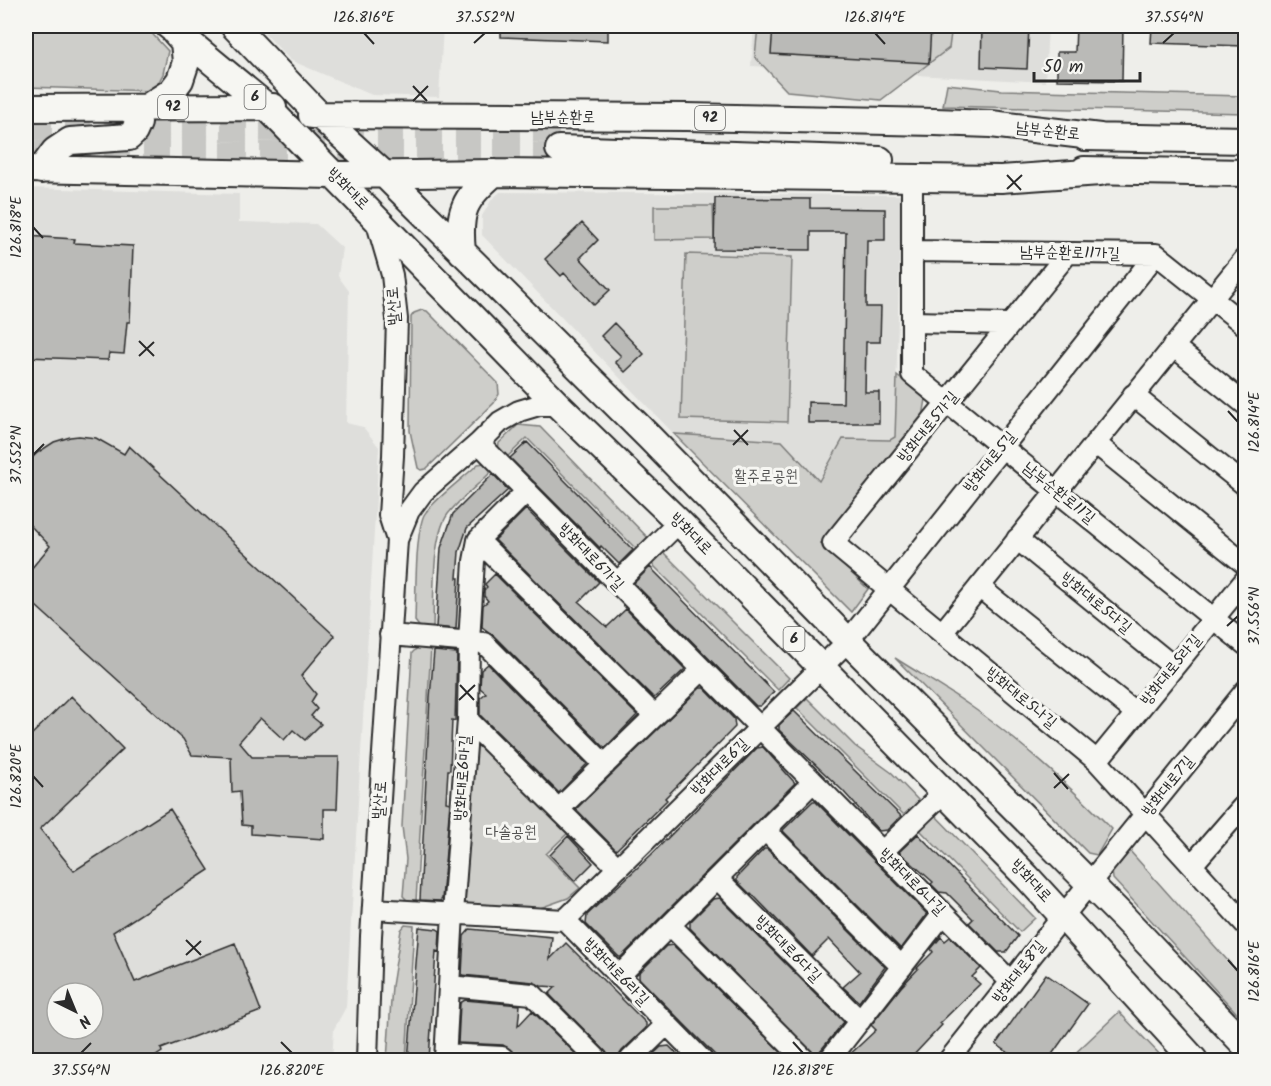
<svg xmlns="http://www.w3.org/2000/svg" width="1271" height="1086" font-family="Kalam,'Poor Story',sans-serif">
  <style>
    .built { fill: #dededb; fill-rule: evenodd }
    .green { fill: #cececa; stroke: #7c7c7a; stroke-width: 1.5 }
    .building { fill: #babab7; stroke: #2b2b2b; stroke-width: 1.5; fill-rule: evenodd }
    .lines { fill: none; stroke-linecap: round; stroke-linejoin: round }
    .major-tunnel { stroke: #c7c7c4; stroke-width: 26; stroke-dasharray: 26 13; stroke-linecap: butt }
    .minor-casing { stroke: #2b2b2b; stroke-width: 24 }
    .major-casing { stroke: #2b2b2b; stroke-width: 30 }
    .minor { stroke: #f6f6f2; stroke-width: 20 }
    .major { stroke: #f6f6f2; stroke-width: 26 }
    .ticks { fill: none; stroke: #2b2b2b; stroke-width: 2 }
    .labels { text-anchor: middle; dominant-baseline: central; stroke-width: 6; stroke-linejoin: round; paint-order: stroke }
    .shield { fill: #f6f6f2; stroke: #686867; stroke-width: 1.5 }
    .shield-label { font-size: 15px; font-weight: bold; fill: #2b2b2b }
    .street-label { font-size: 16px; fill: #2b2b2b; stroke: #f6f6f2 }
    .park-label { font-size: 16px; fill: #545453; stroke: #f6f6f2 }
    .neatline { fill: none; stroke: #2b2b2b; stroke-width: 2 }
    .ticks-label { font-size: 15px; text-anchor: middle; fill: #2b2b2b }
  </style>
  <rect width="100%" height="100%" fill="#eeeeea"/>
  <filter id="ink" filterUnits="userSpaceOnUse"><feTurbulence type="fractalNoise" baseFrequency=".0167" numOctaves="2"/><feDisplacementMap in="SourceGraphic" scale="12" xChannelSelector="R" yChannelSelector="G"/><feConvolveMatrix kernelMatrix="1 2 1 2 8 2 1 2 1" color-interpolation-filters="sRGB"/></filter>
  <g filter="url(#ink)">
    <path class="built" d="M258 26H443L439 97 372 95 290 60Z
      M754 26H1048L1045 82 751 66Z
      M26 188 239 194V222L316 224 342 248 338 276 349 291 346 423 363 427 379 447 346 1007 334 1029 332 1060H26ZM57 993H93V1029H57Z
      M500 192 901 195 895 437 890 440 843 439 819 481 782 441 674 434 482 235V216L492 199Z"/>
    <path class="green" d="M26 26H145L168 51 163 74 154 91 26 87Z
      M758 26H952L949 48 881 100 787 91 755 57Z
      M947 84 1001 90 1245 96V113L943 106Z
      M654 206H713L714 239 654 240Z
      M686 254 792 257 787 422 681 419Z
      M422 310 427 311 498 383 499 394 494 403 426 469 421 470 418 468 410 431 411 317 414 313Z
      M897 376 926 399 923 417 820 543 868 589 851 612 674 434 782 441 819 481 843 439 890 440 895 437Z
      M518 425 540 427 650 540 638 551 527 438 506 458 498 450 499 443Z
      M485 463 492 471C478 485 460 499 448 514 431 537 434 601 433 630L421 629 415 621C416 597 415 534 424 515 432 501 465 477 478 464Z
      M662 551 789 678 778 690 650 562Z
      M419 646 431 647 416 901 407 900 403 896 406 859 402 826 412 653Z
      M895 658C920 674 945 688 969 705 1021 741 1067 784 1112 829L1097 855 1088 853Z
      M807 698 855 746 892 773 919 801 904 815 797 708Z
      M475 739 570 831 546 854 580 888 568 898 526 913 465 905Z
      M933 813 1035 918 1020 932 918 828Z
      M1129 850 1245 980V1022L1113 879 1112 870Z
      M405 925 414 926 406 1060H387L392 986 401 930Z
      M1119 1012 1165 1060H1068Z"/>
    <path class="building" d="M501 26H608V41L501 37Z
      M773 26H931L929 63 771 54Z
      M982 26H1029L1027 69 981 67Z
      M1076 26H1123L1122 81 1057 80V52H1075Z
      M1152 26H1245V46L1151 43Z
      M715 198 810 199V208L885 209V240H867L866 307H881L880 342H866L865 392H879V423H808V402L843 403 846 232H811V250L714 249Z
      M582 223 598 240 580 258 610 290 594 305 564 273 561 276 545 259Z
      M26 236 75 239 74 243 133 246 130 322H127L124 354 109 353 108 360 26 357Z
      M614 323 644 354 625 372 615 362 621 356 601 336Z
      M79 436 96 438 124 454 129 446 335 636 301 676 316 694 311 702 317 709 311 716 321 724 305 740 293 730 284 740 260 718 239 742 252 757H339L337 809H324V839L251 834V826L242 825 240 791 232 792 231 757 192 755 183 739 26 597V575L50 546 26 521V464L37 453 54 442 70 437Z
      M527 442 633 550 619 564 601 546 600 548 510 458Z
      M493 474 508 490 467 528 459 552 457 578H459L456 629 436 627 441 548 453 514Z
      M526 509 599 582 579 602 607 627 626 609 685 669 654 698 495 540Z
      M650 567 774 692 760 706H756L634 583Z
      M495 574 637 715 605 748 493 635 482 627 483 605 488 601 484 596V590L487 587 485 584Z
      M434 651 457 653 455 721 452 720 450 770H448L446 802 450 803 442 899 440 901 420 900 430 697Z
      M488 664 587 764 559 793 480 715V698L486 693 480 688 481 670Z
      M700 688H704L734 719 735 727 665 798 667 800 616 850 576 809Z
      M71 696 123 749 40 829 74 871 170 809 209 870 113 932 135 982 235 943 261 1011 161 1049 162 1052 150 1060H26V740ZM57 993H93V1029H57Z
      M794 711 901 816 887 830 879 831 843 791 779 730V725Z
      M763 747 795 783 621 957H619L586 924 587 915 651 855 757 748Z
      M813 801H815L927 914 901 949 784 832 783 830Z
      M918 834 1018 936 1006 952H998L969 923 973 919 947 893 939 892 931 884 933 882 899 852Z
      M568 836 593 863 575 881 550 855Z
      M764 849H767L885 967 859 1002 843 987 860 972 829 939 812 956 751 893 750 894 737 881V877Z
      M720 898 844 1022 816 1056 690 928V922L713 899Z
      M419 927 437 929 440 931 439 952 436 951 429 1060H408Z
      M470 929 552 937 550 959 566 943 646 1023V1028L622 1051 616 1060H610L606 1052 549 994 556 987 541 986 533 982 462 975 464 936Z
      M941 937 945 941 950 937 981 968 972 977 980 984 940 1023 942 1025 909 1060H844L876 1030 871 1025 901 987 918 969 917 968 933 952 931 949Z
      M673 945 789 1060H720L684 1024 639 978V973L666 946Z
      M1046 974 1088 1004 1048 1060H1019L996 1044Z
      M465 1000 520 1005 518 1026 532 1011 582 1060H517L513 1052 503 1045 458 1043 460 1003Z
      M669 1046 683 1060H647L661 1047Z"/>
    <g class="lines">
      <path class="major-tunnel" d="M26 127 560 130
        M26 146 559 149"/>
      <defs>
        <path id="minor" d="M912 177V374L1246 645
          M376 220 392 275 397 319 393 456 389 515 397 540
          M914 251 1156 254 1246 326
          M1068 253 833 543 1097 761 1246 925
          M912 322 1010 324
          M1173 346 1246 405
          M1133 395 1246 486
          M479 443 1011 982
          M1095 443 1246 565
          M1017 539 1174 667
          M478 540 655 716
          M617 583 679 522
          M979 587 1136 713
          M942 633 1246 257
          M390 635 484 643 605 765
          M468 720 618 868
          M1097 761 1246 579
          M559 809 702 670
          M765 830 902 967
          M882 852 945 791
          M1192 865 1246 803
          M717 878 860 1021
          M373 909 565 920 848 641 1156 254
          M565 920 702 1060
          M670 925 805 1060
          M619 976 813 782
          M449 986 532 994 598 1060
          M445 1054 502 1057 505 1060
          M367 1060 371 936 397 540 409 511 423 492 479 443 500 422 519 411 539 405H558
          M445 1060 453 913 468 720 469 642 474 561 478 540 527 491
          M630 1060 667 1024
          M829 1060 943 914
          M949 1060 1063 916 1246 690"/>
        <path id="major" d="M169 26 266 106 558 405 679 522 1027 877 1194 1060
          M234 26 320 116 386 176 649 437 848 641 1123 917 1246 1046
          M26 108 273 107
          M146 108 171 92 180 80 186 62 184 42 175 32
          M312 115 687 117 935 122 991 124 1100 137
          M1085 137 1246 140
          M559 149 880 160
          M26 169 333 175 494 173 1001 179 1100 172
          M41 170 55 151 70 141 129 137 134 132 138 123 136 114 128 108
          M1084 170 1246 173
          M462 252C458 212 463 199 494 173"/>
      </defs>
      <use href="#minor" class="minor-casing"/>
      <use href="#major" class="major-casing"/>
      <use href="#minor" class="minor"/>
      <use href="#major" class="major"/>
    </g>
  </g>
  <path class="ticks" d="M364 33 374 44M875 33 885 44M474 43 485 33M1163 43 1174 33M413 86 427 101M413 101 428 86M1007 175 1021 190M1007 189 1022 175M33 227 43 238M139 341 154 356M139 356 154 342M1228 411 1238 422M734 430 748 445M733 445 748 430M33 455 44 444M1227 626 1238 616M460 685 474 700M459 700 475 685M1054 773 1068 789M33 776 43 787M1054 788 1069 774M186 940 201 955M186 955 201 941M1228 960 1238 971M281 1042 292 1053M793 1042 803 1053M81 1053 91 1043"/>
  <g class="labels">
    <g class="shield">
      <rect x="244.5" y="85" width="21" height="24" rx="4.5"/>
      <rect x="158" y="95" width="30" height="24" rx="4.5"/>
      <rect x="695" y="106" width="30" height="24" rx="4.5"/>
      <rect x="783.5" y="627" width="21" height="24" rx="4.5"/>
    </g>
    <g class="shield-label">
      <text x="255" y="97">6</text>
      <text x="173" y="107">92</text>
      <text x="710" y="118">92</text>
      <text x="794" y="639">6</text>
    </g>
    <g class="street-label">
      <text x="563" y="117">남부순환로</text>
      <text transform="translate(1048 131) rotate(6)">남부순환로</text>
      <text transform="translate(348 189) rotate(45)">방화대로</text>
      <text transform="translate(1070 253) rotate(1)">남부순환로11가길</text>
      <text transform="translate(394 306) rotate(-94)">발산로</text>
      <text transform="translate(928 427) rotate(-51)">방화대로5가길</text>
      <text transform="translate(990 462) rotate(-51)">방화대로5길</text>
      <text transform="translate(1059 493) rotate(39)">남부순환로11길</text>
      <text transform="translate(691 534) rotate(45)">방화대로</text>
      <text transform="translate(591 557) rotate(46)">방화대로6가길</text>
      <text transform="translate(1096 603) rotate(39)">방화대로5다길</text>
      <text transform="translate(1171 670) rotate(-51)">방화대로5라길</text>
      <text transform="translate(1021 698) rotate(39)">방화대로5나길</text>
      <text transform="translate(720 767) rotate(-45)">방화대로6길</text>
      <text transform="translate(463 778) rotate(-86)">방화대로6마길</text>
      <text transform="translate(1168 786) rotate(-51)">방화대로7길</text>
      <text transform="translate(380 800) rotate(-86)">발산로</text>
      <text transform="translate(1031 881) rotate(47)">방화대로</text>
      <text transform="translate(912 882) rotate(45)">방화대로6나길</text>
      <text transform="translate(788 949) rotate(45)">방화대로6다길</text>
      <text transform="translate(616 972) rotate(46)">방화대로6라길</text>
      <text transform="translate(1019 972) rotate(-52)">방화대로8길</text>
    </g>
    <g class="park-label">
      <text x="766" y="476">활주로공원</text>
      <text x="511" y="832">다솔공원</text>
    </g>
  </g>
  <rect width="1271" height="1086" fill="none" stroke="#f6f6f2" stroke-width="66"/>
  <g transform="translate(75 1011) rotate(137)"><circle r="28" fill="#f6f6f2" stroke="#a5a5a2" stroke-width="1.5"/>
  <path d="M0-4.5L10 22L0 15L-10 22Z" fill="#2b2b2b"/>
  <text y="-9" font-size="16" font-weight="bold" text-anchor="middle" fill="#2b2b2b">N</text>
  </g>
  <path d="M1034 72v9h106v-9" fill="none" stroke="#2b2b2b" stroke-width="3"/>
  <text x="1043" y="72" font-size="18" fill="#2b2b2b" stroke="#f6f6f2" stroke-width="4.5" paint-order="stroke">50 m</text>
  <rect x="33" y="33" width="1205" height="1020" class="neatline"/>
  <g class="ticks-label">
    <text x="364" y="22">126.816°E</text>
    <text x="485" y="22">37.552°N</text>
    <text x="875" y="22">126.814°E</text>
    <text x="1174" y="22">37.554°N</text>
    <text transform="translate(16 227) rotate(-90)" y="5">126.818°E</text>
    <text transform="translate(1254 422) rotate(-90)" y="5">126.814°E</text>
    <text transform="translate(16 455) rotate(-90)" y="5">37.552°N</text>
    <text transform="translate(1254 616) rotate(-90)" y="5">37.556°N</text>
    <text transform="translate(16 776) rotate(-90)" y="5">126.820°E</text>
    <text transform="translate(1254 971) rotate(-90)" y="5">126.816°E</text>
    <text x="81" y="1075">37.554°N</text>
    <text x="292" y="1075">126.820°E</text>
    <text x="803" y="1075">126.818°E</text>
  </g>
</svg>
